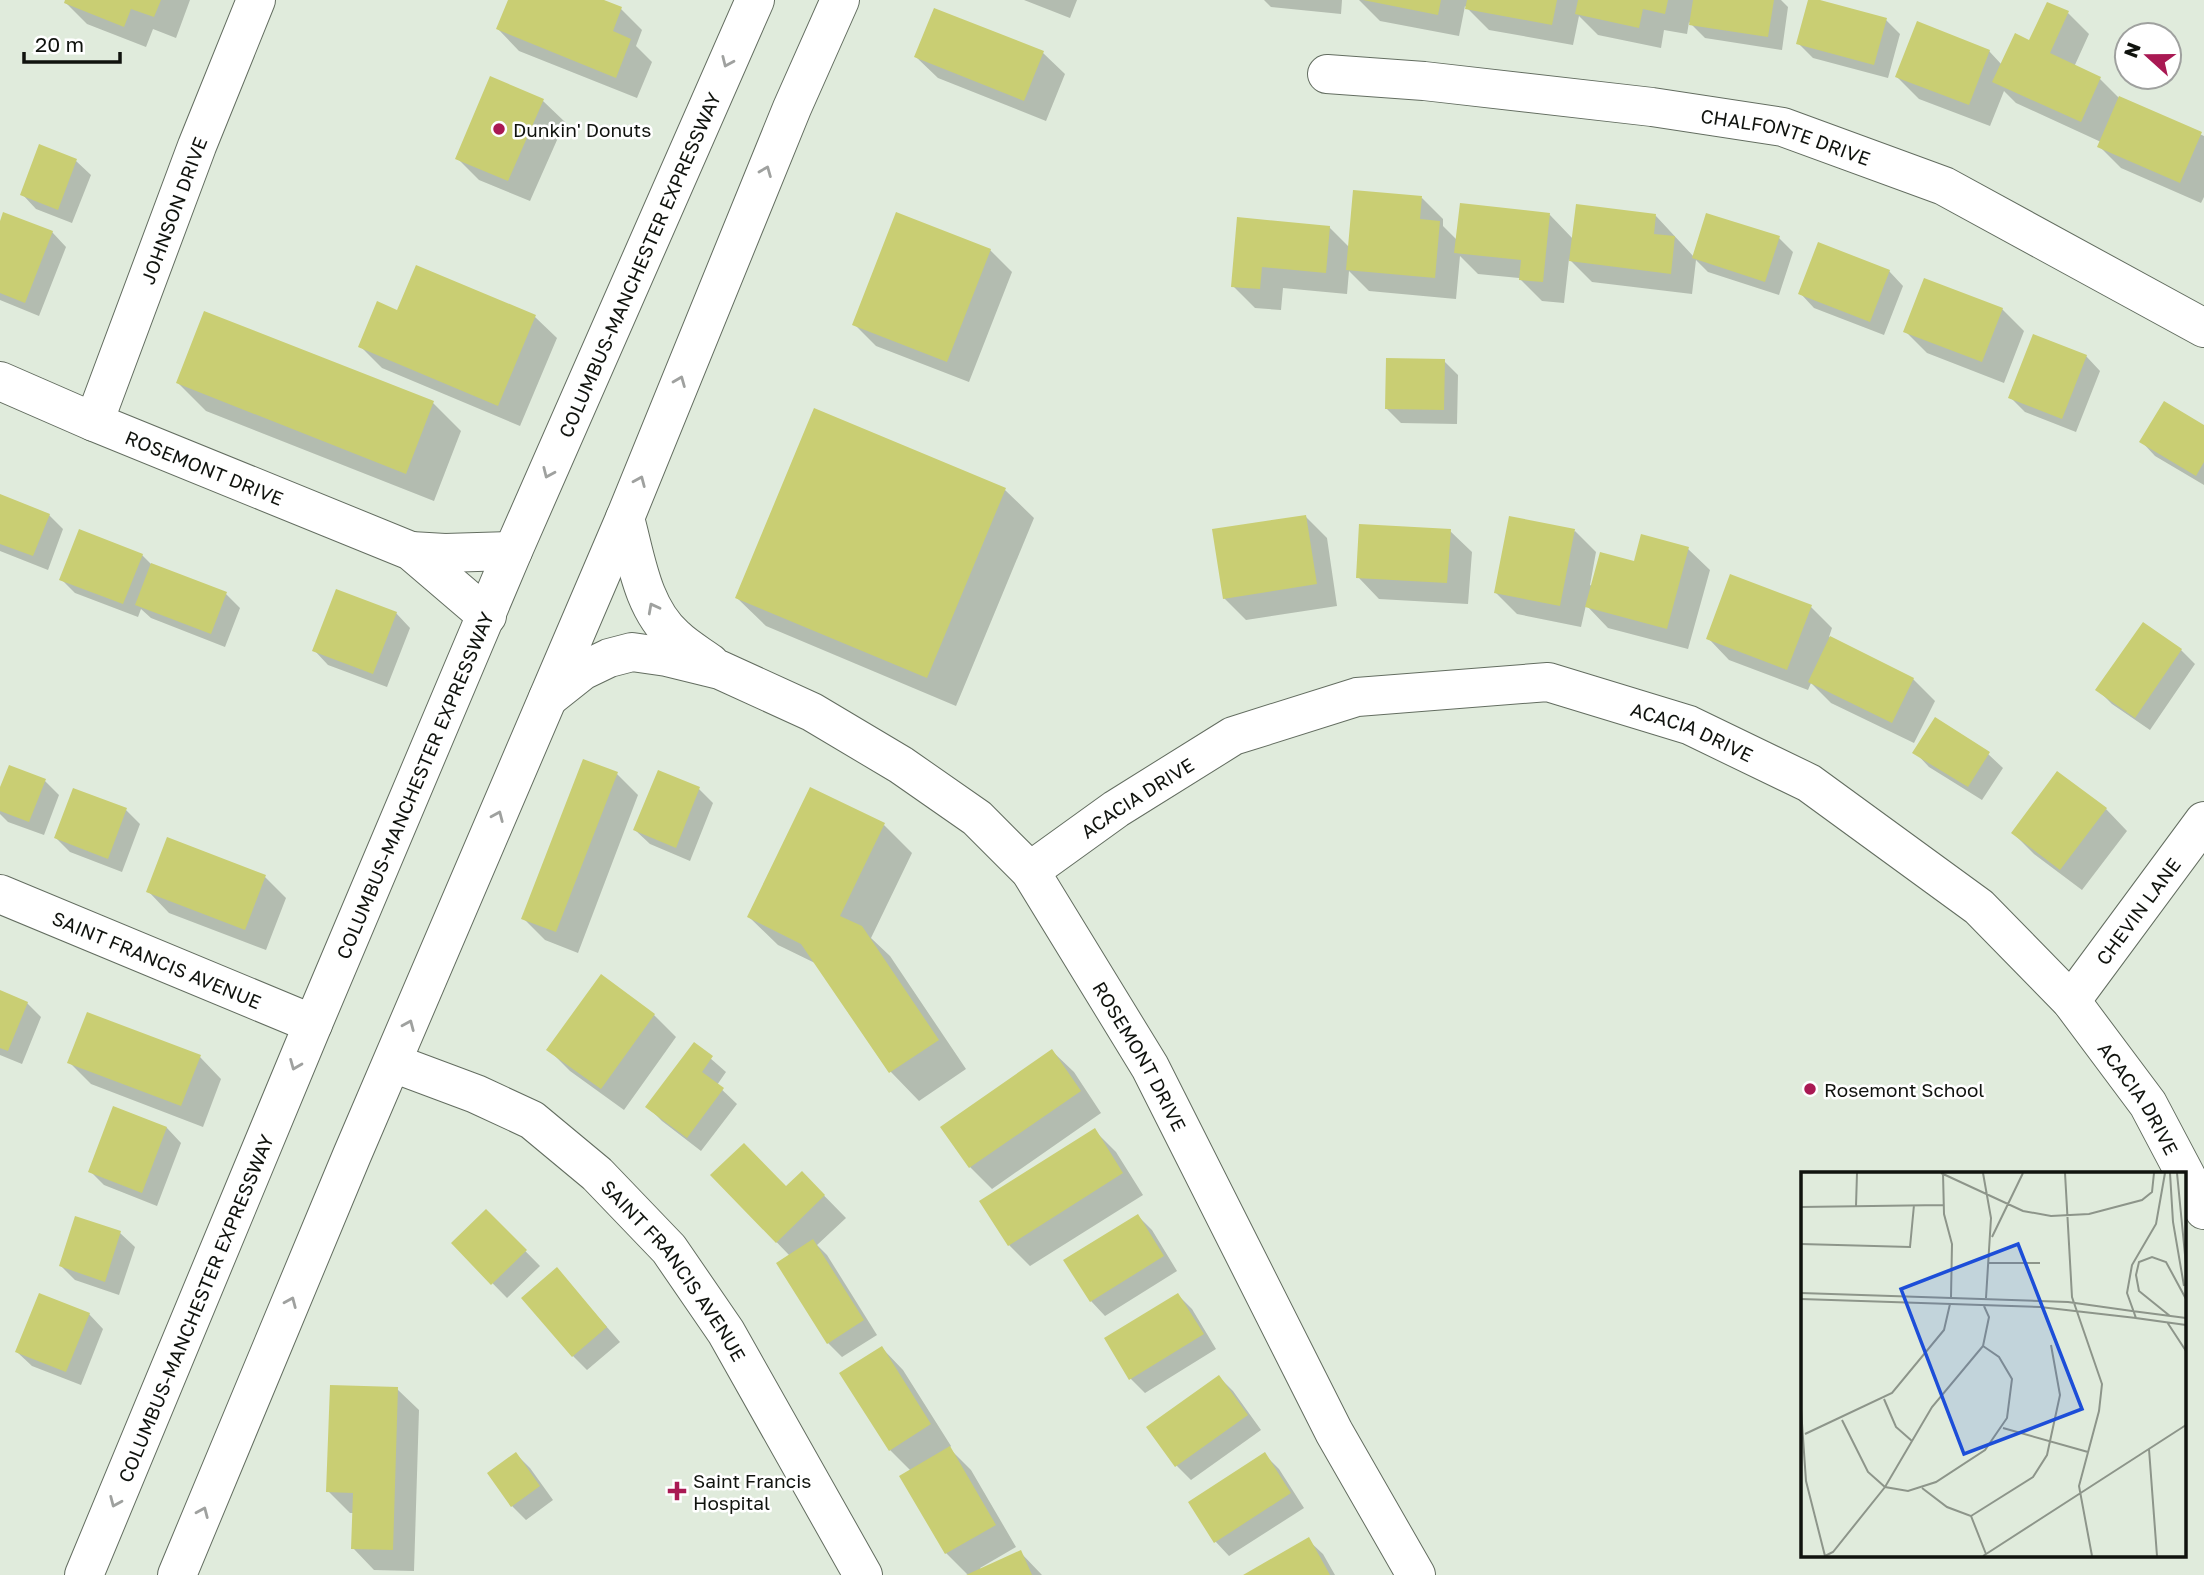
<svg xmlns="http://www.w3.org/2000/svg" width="2204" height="1575" font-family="'Golos Text',sans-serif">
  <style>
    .shadow { fill: #0003 }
    .building { fill: #c9ce73 }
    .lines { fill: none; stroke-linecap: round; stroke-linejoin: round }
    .minor-casing { stroke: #636d60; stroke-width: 40 }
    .major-casing { stroke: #636d60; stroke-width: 40 }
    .minor { stroke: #fff; stroke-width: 38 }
    .major { stroke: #fff; stroke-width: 38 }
    .oneway { stroke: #9fa19f }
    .poi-dot { fill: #a91953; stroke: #fff; stroke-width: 2.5 }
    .labels { text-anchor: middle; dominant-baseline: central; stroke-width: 5; stroke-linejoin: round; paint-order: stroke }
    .poi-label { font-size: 19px; fill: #10130e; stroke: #fff; text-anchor: start }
    .street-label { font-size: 19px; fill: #10130e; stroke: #fff }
    .inset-road { fill: none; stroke: #8d958a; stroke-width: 2 }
    .view { fill: #1d4ed8; fill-opacity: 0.15; stroke: #1d4ed8; stroke-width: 3.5 }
    .inset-edge { fill: none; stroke: #10130e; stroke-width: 3.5 }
  </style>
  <rect width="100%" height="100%" fill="#e0ebdc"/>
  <path class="shadow" d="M67 0H190L176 38 153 29 146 47 87 24 66 3Z
    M509 0H599L621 9 642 30 636 46 652 62 637 98 519 51 498 29Z
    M1024 0H1077L1070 18Z
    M1264 0H1342L1341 14 1271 7Z
    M1359 0H1781L1788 7 1782 50 1705 38 1689 22 1687 34 1664 30 1661 48 1598 35 1579 16 1573 45 1489 30 1465 6 1459 36 1380 21Z
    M1810 0 1886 20 1900 34 1888 78 1813 58 1798 43Z
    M935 10 1043 53 1065 74 1046 121 938 78 916 57Z
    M2068 13 2089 34 2074 67 2100 79 2119 98 2204 136V197L2201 203 2121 168 2099 146 2101 142 2016 103 2004 91 1990 126 1919 99 1897 77 1989 51 2002 65Z
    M491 79 543 101 565 122 530 201 479 180 457 158Z
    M76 161 91 175 72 223 36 209 22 194Z
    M1422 198 1443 219V226L1457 240 1550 215 1573 239 1656 216 1694 257 1779 238 1793 252 1779 295 1708 272 1696 260 1692 294 1592 282 1569 259 1564 303 1542 301 1519 278 1478 274 1460 256 1456 299 1369 291 1349 271 1347 294 1283 288 1281 310 1255 308 1233 286 1239 219 1329 227 1350 248Z
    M0 226 52 232 66 247 39 316 0 300Z
    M990 250 1012 272 969 382 876 346 855 325Z
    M1889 271 1903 286 1884 335 1814 308 1800 293Z
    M2002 309 2024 331 2004 383 1927 353 1905 331Z
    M398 312 535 317 557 338 520 426 382 368 360 346Z
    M2086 356 2100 371 2076 432 2025 412 2011 398Z
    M1444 361 1458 375 1457 424 1401 423 1386 408Z
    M178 383 433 403 461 431 434 501 206 411Z
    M2204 427V485L2155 456 2141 441Z
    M1005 490 1034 518 956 706 766 626 737 598Z
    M0 496 49 515 63 529 48 570 0 551Z
    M1306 517 1327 538 1337 606 1246 620 1224 598Z
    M1450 531 1472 552 1468 604 1379 599 1358 577Z
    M1575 531 1596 552 1590 585 1592 586 1635 563 1688 549 1710 570 1688 649 1608 628 1586 605 1581 627 1517 614 1496 593Z
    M142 555 152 565 226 594 240 608 225 647 151 618 141 609 138 617 75 593 61 579Z
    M1811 607 1832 628 1829 637 1913 679 1935 701 1914 743 1831 703 1811 683 1808 690 1729 660 1708 638Z
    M396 613 410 628 387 687 328 665 314 650Z
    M2181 650 2195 664 2150 730 2112 704 2098 690Z
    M1915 752 1988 754 2003 768 1982 800 1929 767Z
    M617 774 638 795 578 953 545 940 523 918Z
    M45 781 59 795 44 835 8 822 0 814V792Z
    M699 789 713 803 690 861 650 844 635 830Z
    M2106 809 2127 831 2082 890 2034 854 2013 833Z
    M126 810 140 824 122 872 70 852 56 838Z
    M884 825 912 853 871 938 890 956 966 1069 919 1101 891 1072 817 964 778 945 749 917Z
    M265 877 286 898 266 950 169 913 148 891Z
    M601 977 654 1015 676 1037 624 1110 570 1071 549 1050Z
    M0 992 27 1003 41 1017 22 1064 0 1055Z
    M694 1044 726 1072 717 1085 737 1104 701 1151 662 1121 648 1107Z
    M1052 1051 1074 1072 1101 1113 992 1189 970 1167 943 1127Z
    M200 1057 221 1079 203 1127 91 1084 69 1062Z
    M114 1108 167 1128 181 1143 157 1206 104 1185 90 1171Z
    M1095 1131 1116 1152 1143 1195 1030 1266 1009 1245Z
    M802 1173 846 1218 817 1245 827 1255 877 1335 842 1357 828 1343 790 1256 712 1175 786 1188Z
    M486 1211 540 1266 507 1298 453 1243Z
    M1138 1216 1152 1230 1177 1271 1105 1316 1091 1301Z
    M120 1233 135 1247 119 1295 75 1280 61 1266Z
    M557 1270 620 1342 587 1370 573 1356Z
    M1178 1295 1192 1309 1216 1349 1145 1393 1131 1379 1106 1339Z
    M89 1314 103 1329 81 1385 32 1366 17 1352Z
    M882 1348 903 1370 951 1446 949 1448 971 1470 1016 1547 980 1568 981 1570 1020 1552 1042 1575H968L946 1553 901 1477 911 1471 890 1450Z
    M1219 1377 1233 1391 1261 1430 1191 1480 1177 1466 1149 1427Z
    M397 1389 419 1410 414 1571 374 1570 353 1548 354 1513H350L328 1491Z
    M516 1454 530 1468 553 1500 526 1520 512 1506Z
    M1265 1455 1279 1469 1304 1508 1229 1556 1215 1541Z
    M1308 1540 1323 1554 1335 1575H1246Z"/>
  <path class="building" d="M65 0H161L154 17 131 9 124 27 64 3Z
    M508 0H604L622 7 613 31 631 39 616 78 496 29Z
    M1363 0H1441L1438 15Z
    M1467 0H1557L1552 25 1465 9Z
    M1578 0H1668L1665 14 1643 9 1639 28 1575 14Z
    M1693 0H1774L1768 37 1689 25Z
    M1808 0H1820L1887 18 1874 65 1796 44Z
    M2047 2 2069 11 2050 53 2101 77 2081 122 1992 82 2015 33 2029 40Z
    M934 8 1044 51 1024 101 914 57Z
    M1917 21 1990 50 1969 105 1895 77Z
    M490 76 544 99 508 181 455 159Z
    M2119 96 2202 132 2180 183 2097 147Z
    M39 144 77 159 58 210 20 195Z
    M1353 190 1422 196 1420 219 1440 221 1435 278 1346 270Z
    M1460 203 1550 213 1543 282 1519 280 1521 260 1454 253Z
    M1576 204 1656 214 1654 234 1675 236 1671 274 1569 261Z
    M3 212 53 231 25 303 0 293V221Z
    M896 212 991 249 947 362 852 325Z
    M1706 213 1780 236 1765 282 1692 258Z
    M1237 217 1330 226 1326 273 1262 267 1260 289 1231 287Z
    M1818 242 1890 270 1870 322 1798 294Z
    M416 265 536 315 498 406 358 347 377 301 397 310Z
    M1924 278 2003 308 1982 362 1903 332Z
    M204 311 434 401 406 474 176 383Z
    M2033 334 2087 355 2062 419 2008 398Z
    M1386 358 1445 359 1444 410 1385 409Z
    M2164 401 2204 425V462L2196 476 2139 442Z
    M814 408 1006 488 927 678 735 598Z
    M0 494 50 514 33 556 0 544Z
    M1306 515 1317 584 1223 599 1212 529Z
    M1509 516 1575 529 1560 606 1494 593Z
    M1359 524 1451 529 1447 583 1356 578Z
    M79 529 143 554 123 604 59 580Z
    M1641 534 1689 547 1667 629 1585 607 1600 552 1634 561Z
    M151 563 227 592 211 634 135 605Z
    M1730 574 1812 605 1787 670 1706 639Z
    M336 589 397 612 373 674 312 651Z
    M2143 622 2182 649 2135 718 2095 690Z
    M1830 636 1914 678 1892 723 1808 682Z
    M1935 717 1990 752 1968 787 1912 753Z
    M583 759 618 772 556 932 521 919Z
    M9 765 46 779 29 822 0 811V787Z
    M658 770 700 787 676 848 633 830Z
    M2057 771 2107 808 2060 870 2011 833Z
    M810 787 885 823 840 916 862 926 939 1040 889 1073 801 944 747 917Z
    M73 788 127 808 108 859 54 838Z
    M167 837 266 875 245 930 146 892Z
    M601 974 655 1014 601 1089 546 1050Z
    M0 990 28 1002 8 1051 0 1048Z
    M87 1012 201 1055 181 1106 67 1063Z
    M694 1042 713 1056 702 1072 724 1088 687 1138 645 1107Z
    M1052 1049 1081 1091 969 1168 940 1127Z
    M113 1106 167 1127 142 1193 88 1172Z
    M1095 1128 1123 1173 1008 1246 979 1201Z
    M744 1143 786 1186 802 1171 825 1195 776 1243 710 1175Z
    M486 1209 527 1250 491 1285 451 1243Z
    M1138 1214 1164 1256 1090 1302 1063 1260Z
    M75 1216 121 1231 105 1282 59 1266Z
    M813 1239 864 1320 827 1344 776 1263Z
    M557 1267 607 1327 572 1357 521 1298Z
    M39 1293 90 1313 66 1372 15 1352Z
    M1178 1293 1204 1334 1129 1380 1104 1338Z
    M882 1346 931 1424 889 1451 839 1373Z
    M1219 1375 1248 1415 1175 1467 1146 1427Z
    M330 1385 398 1387 393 1550 351 1549 353 1493 326 1492Z
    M950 1446 996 1525 945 1554 899 1476Z
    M516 1452 540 1486 511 1507 487 1473Z
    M1265 1452 1291 1493 1214 1543 1188 1502Z
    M1309 1537 1330 1575H1243Z
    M1021 1550 1032 1575H966Z"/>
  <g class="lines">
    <defs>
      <g id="minor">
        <path id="s1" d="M1327 74 1424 81 1652 107 1783 127 1944 186 2204 328"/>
        <path id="s2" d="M0 381 94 422 411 551 487 616"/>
        <path id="s3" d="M94 422 197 146 256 0"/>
        <path d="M625 518C636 558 642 608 675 637 685 647 699 655 710 663"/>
        <path d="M411 551 445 553 513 551"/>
        <path id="s4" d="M548 698 582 671 609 658 632 652 667 657 720 670 812 712 901 765 977 818 1030 871 1150 1067 1334 1432 1416 1575"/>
        <path id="s5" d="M1030 871 1116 809 1233 736 1357 697 1548 682 1689 725 1809 783 1979 907 2071 1001 2148 1104 2204 1210"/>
        <path id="s6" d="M0 894 313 1024"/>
        <path id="s7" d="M2071 1001 2204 821"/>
        <path id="s8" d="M393 1063 476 1094 532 1120 597 1174 669 1249 726 1332 863 1575"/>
      </g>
      <g id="major">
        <path id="s9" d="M84 1575 313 1024 513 551 755 0"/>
        <path d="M177 1575 352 1155 625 518 792 108 840 0"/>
      </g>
    </defs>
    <use href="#minor" class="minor-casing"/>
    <use href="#major" class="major-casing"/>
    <use href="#minor" class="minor"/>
    <use href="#major" class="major"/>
  </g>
  <defs><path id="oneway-chevron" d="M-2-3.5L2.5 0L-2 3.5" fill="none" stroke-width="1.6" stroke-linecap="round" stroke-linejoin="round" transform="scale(1.75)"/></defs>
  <g class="oneway">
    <use href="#oneway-chevron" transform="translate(727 62) rotate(114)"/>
    <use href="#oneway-chevron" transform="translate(766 171) rotate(-68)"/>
    <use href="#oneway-chevron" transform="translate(680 381) rotate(-68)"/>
    <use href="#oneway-chevron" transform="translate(548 473) rotate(114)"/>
    <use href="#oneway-chevron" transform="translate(640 481) rotate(-67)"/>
    <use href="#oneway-chevron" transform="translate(653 608) rotate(-118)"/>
    <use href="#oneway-chevron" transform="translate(498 816) rotate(-67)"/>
    <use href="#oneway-chevron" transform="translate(409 1025) rotate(-67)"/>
    <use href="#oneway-chevron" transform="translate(295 1065) rotate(112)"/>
    <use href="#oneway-chevron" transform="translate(291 1302) rotate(-67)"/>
    <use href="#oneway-chevron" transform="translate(115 1502) rotate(113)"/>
    <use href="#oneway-chevron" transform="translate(203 1512) rotate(-67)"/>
  </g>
  <g class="poi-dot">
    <circle cx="499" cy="129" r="7"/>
    <circle cx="1810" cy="1089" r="7"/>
    <path d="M673.5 1480.5h7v7h7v7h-7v7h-7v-7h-7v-7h7z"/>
  </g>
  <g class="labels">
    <g class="poi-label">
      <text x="513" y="129">Dunkin' Donuts</text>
      <text x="1824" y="1089">Rosemont School</text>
      <text x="693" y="1480">Saint Francis<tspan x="693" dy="22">Hospital</tspan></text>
    </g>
    <g class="street-label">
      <text stroke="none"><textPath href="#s1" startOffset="464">CHALFONTE DRIVE</textPath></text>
      <text stroke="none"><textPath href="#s3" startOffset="226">JOHNSON DRIVE</textPath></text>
      <text stroke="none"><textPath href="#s9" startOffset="1423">COLUMBUS-MANCHESTER EXPRESSWAY</textPath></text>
      <text stroke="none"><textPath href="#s2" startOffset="222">ROSEMONT DRIVE</textPath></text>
      <text stroke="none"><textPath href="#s5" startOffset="718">ACACIA DRIVE</textPath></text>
      <text stroke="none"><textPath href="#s9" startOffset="856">COLUMBUS-MANCHESTER EXPRESSWAY</textPath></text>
      <text stroke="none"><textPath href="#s5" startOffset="130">ACACIA DRIVE</textPath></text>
      <text stroke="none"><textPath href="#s7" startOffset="112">CHEVIN LANE</textPath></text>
      <text stroke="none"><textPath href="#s6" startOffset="170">SAINT FRANCIS AVENUE</textPath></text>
      <text stroke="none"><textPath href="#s4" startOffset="775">ROSEMONT DRIVE</textPath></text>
      <text stroke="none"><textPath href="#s5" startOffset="1307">ACACIA DRIVE</textPath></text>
      <text stroke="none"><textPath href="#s8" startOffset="359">SAINT FRANCIS AVENUE</textPath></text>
      <text stroke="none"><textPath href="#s9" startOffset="289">COLUMBUS-MANCHESTER EXPRESSWAY</textPath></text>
    </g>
  </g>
  <g transform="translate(1801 1172)">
    <rect width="385" height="385" fill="#e0ebdc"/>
    <path class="inset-road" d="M140 1 222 39 250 44 288 42 341 28 351 20 353 1M142 1 143 42 151 72 150 125M182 1 190 46 185 126M264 1 271 125 301 212 298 239 278 314 291 384M364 1 355 52 331 93 326 121 335 146 385 153M369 1 372 50 383 114M376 1 385 93M55 34 56 1M0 35 142 33M191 65 222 1M0 72 109 75 113 33M188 91H239M0 121 267 130 331 139M0 127 239 135 335 146M331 139 385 146M369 144 338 119 335 103 338 90 351 85 365 90 385 127M366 150 385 179M83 227 95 255 111 269M0 237 5 309 24 384M41 248 67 300 84 315 107 319 135 310 184 278 206 246 211 207 198 185 182 174M202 256 287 280M4 262 91 221 143 158 149 132M348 277 356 384M121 316 146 335 170 344 185 382M170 344 232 305 246 283 259 223 250 173M24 384 32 380 84 315 131 235 182 174 188 145 183 134M182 384 385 253"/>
    <path class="view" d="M217 72 281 237 163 282 100 117Z"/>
    <rect width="385" height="385" class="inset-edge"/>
  </g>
  <g transform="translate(2148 56) rotate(291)"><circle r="33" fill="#ffffff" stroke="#9fa19f" stroke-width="2"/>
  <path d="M0-5L12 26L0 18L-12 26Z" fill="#a91953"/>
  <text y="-10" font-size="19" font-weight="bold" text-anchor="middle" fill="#10130e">N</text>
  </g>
  <path d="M24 52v10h96v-10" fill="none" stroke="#10130e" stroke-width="3.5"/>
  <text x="35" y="52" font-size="21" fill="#10130e" stroke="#ffffff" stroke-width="5" paint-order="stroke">20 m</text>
</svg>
